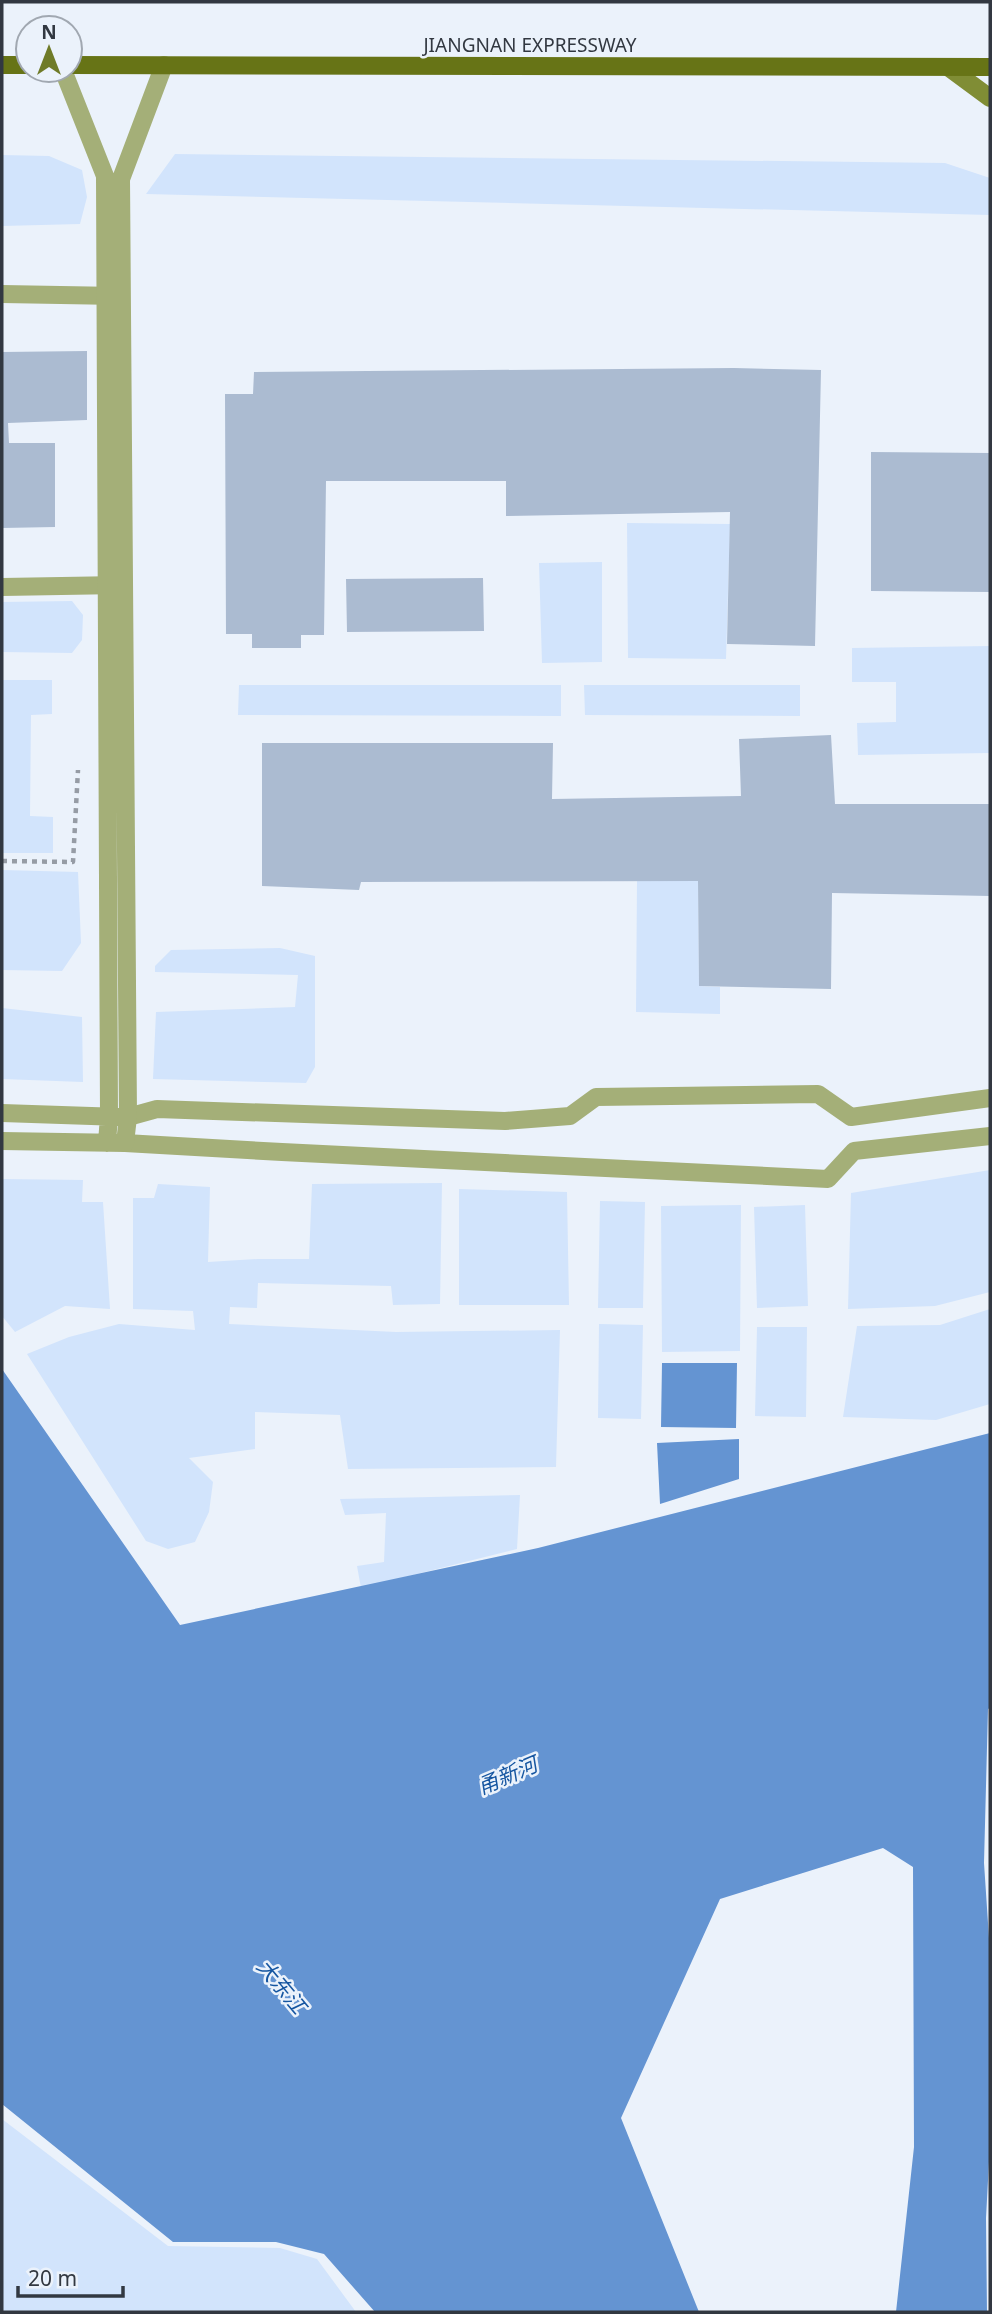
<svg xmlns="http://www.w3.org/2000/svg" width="992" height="2314" font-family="'Noto Sans','Noto Sans SC',sans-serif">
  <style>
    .green { fill: #d2e4fc }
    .water { fill: #6494d2 }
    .building { fill: #abbbd1 }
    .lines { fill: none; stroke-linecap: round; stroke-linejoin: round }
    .path { stroke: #969ca5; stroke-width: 4.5; stroke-dasharray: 5 5; stroke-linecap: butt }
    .minor { stroke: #a4af78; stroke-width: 18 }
    .tertiary { stroke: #a4af78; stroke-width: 18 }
    .secondary { stroke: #808d35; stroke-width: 18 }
    .primary { stroke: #677416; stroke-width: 18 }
    .labels { text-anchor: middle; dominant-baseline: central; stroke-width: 5; stroke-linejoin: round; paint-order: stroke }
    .street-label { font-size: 19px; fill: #323841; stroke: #ebf2fb }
    .water-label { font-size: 21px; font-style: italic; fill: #1656a1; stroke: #ebf2fb }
  </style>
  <rect width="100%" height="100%" fill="#ebf2fb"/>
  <path class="green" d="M175 154 945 163 990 178V215L146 194Z
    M2 155 49 156 82 170 87 197 80 224 2 226Z
    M627 523 730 524 726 659 628 658Z
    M602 562V662L542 663 539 563Z
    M72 601 83 615 82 640 72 653 2 652V602Z
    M990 646V753L858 755 857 723 896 722V682H852V648Z
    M2 680H52V714L31 715 30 816 53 817V853H2Z
    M239 685H561V716L238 715Z
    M584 685H800V716L585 715Z
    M2 870 78 872 81 943 62 971 2 970Z
    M637 881H698L699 986 720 987V1014L636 1012Z
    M280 948 315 956V1067L306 1083 153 1079 156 1012 295 1007 298 975 155 972V966L171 950Z
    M2 1008 82 1017 83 1082 2 1079Z
    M990 1170V1292L935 1306 848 1309 851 1193Z
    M2 1179 83 1180 82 1202H103L110 1309 65 1306 15 1332 2 1316Z
    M442 1183 440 1304 393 1305 391 1286 258 1283 257 1308 230 1307 229 1324 396 1332 560 1330 556 1467 348 1469 340 1415 255 1412V1449L189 1458 213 1482 209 1512 195 1542 168 1549 146 1541 27 1354 69 1337 119 1324 195 1330 193 1311 133 1309V1198H154L158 1184 210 1187 208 1262 258 1259H309L312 1184Z
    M459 1189 567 1192 569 1305H459Z
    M600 1201 645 1202 643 1308H598Z
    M741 1205 740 1351 662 1352 661 1206Z
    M805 1205 808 1306 757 1308 754 1207Z
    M990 1309V1404L936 1420 843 1417 857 1326 940 1325Z
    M599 1324 643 1325 641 1419 598 1418Z
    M757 1327H807L806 1417 755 1416Z
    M520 1495 517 1549 361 1588 357 1566 384 1562 386 1513 345 1515 340 1499Z
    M2 2119 168 2246 280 2248 317 2259 356 2312H2Z"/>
  <path class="water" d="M662 1363H737L736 1428 661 1427Z
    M2 1369 180 1625 538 1548 990 1433V1708L988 1709 984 1863 990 1953V2143L986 2218 987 2312H896L914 2147 913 1867 883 1848 720 1899 621 2118 699 2312H375L324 2254 276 2242H173L2 2104Z
    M739 1439V1479L660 1504 657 1443Z"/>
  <path class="building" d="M87 351V420L8 423 9 443H55V527L2 528V352Z
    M734 368 821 370 815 646 727 644 730 512 506 516V481H326L324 635H301V648H252V634H226L225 394H253L254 372Z
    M871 452 990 453V592L871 591Z
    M483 578 484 631 347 632 346 579Z
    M831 735 835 804H990V896L832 893 831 989 699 986 698 881 361 882 359 890 262 886V743H553L552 799 741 796 739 739Z"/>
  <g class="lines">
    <path class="path" d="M2 861 73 862 78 770"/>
    <path class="minor" d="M2 294 119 296
      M2 587 121 585
      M128 1117 157 1109 505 1121 570 1116 596 1097 818 1094 851 1117 990 1098
      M125 1143 282 1152 828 1179 854 1151 990 1136"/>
    <path class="tertiary" d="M63 70 105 176 109 1116 107 1143
      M2 1113 121 1117
      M2 1141 125 1143 128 1117 121 179 164 65"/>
    <path class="secondary" d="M948 67 990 98"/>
    <path class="primary" d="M2 65H28
      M70 65 990 67"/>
  </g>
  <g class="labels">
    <g class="street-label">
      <text x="530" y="45">JIANGNAN EXPRESSWAY</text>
    </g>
    <g class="water-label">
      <text transform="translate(507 1775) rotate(-23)">甬新河</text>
      <text transform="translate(282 1986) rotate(50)">大东江</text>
    </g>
  </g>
  <rect width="992" height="2314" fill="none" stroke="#323841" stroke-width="7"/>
  <g transform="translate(49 49)"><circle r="33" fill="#ebf2fb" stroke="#a1a8b1" stroke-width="2"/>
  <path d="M0-5L12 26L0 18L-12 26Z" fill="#6f7b28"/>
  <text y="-10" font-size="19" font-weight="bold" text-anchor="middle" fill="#323841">N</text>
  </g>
  <path d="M18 2286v10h105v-10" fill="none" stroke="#323841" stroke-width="3.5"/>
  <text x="28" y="2286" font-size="21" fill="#323841" stroke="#ebf2fb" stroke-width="5" paint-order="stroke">20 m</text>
</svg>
